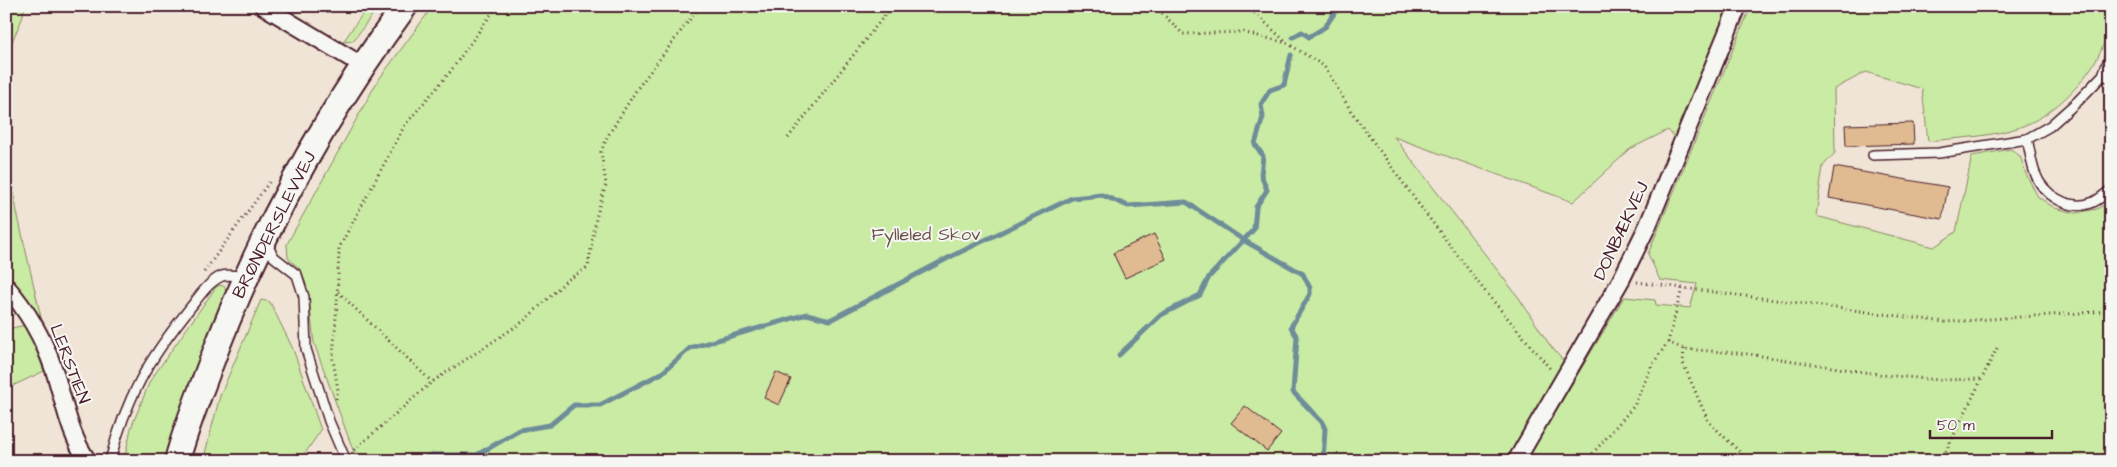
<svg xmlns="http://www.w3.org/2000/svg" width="2117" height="467" font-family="'Architects Daughter',sans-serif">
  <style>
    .green { fill: #caeba4; stroke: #8a8568 }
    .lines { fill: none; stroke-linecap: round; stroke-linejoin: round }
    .stream { stroke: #6e8d98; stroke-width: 5 }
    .building { fill: #e0ba91; stroke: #4a1f2b }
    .service-casing { stroke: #4a1f2b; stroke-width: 12 }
    .minor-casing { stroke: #4a1f2b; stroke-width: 20 }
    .secondary-casing { stroke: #4a1f2b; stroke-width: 28 }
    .path { stroke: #4a1f2b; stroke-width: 3; stroke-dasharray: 1 4; stroke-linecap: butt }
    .service { stroke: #f6f6f2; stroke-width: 9 }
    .minor { stroke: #f6f6f2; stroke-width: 16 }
    .secondary { stroke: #f6f6f2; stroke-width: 24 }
    .labels { text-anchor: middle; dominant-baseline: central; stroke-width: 4; stroke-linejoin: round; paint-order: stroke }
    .street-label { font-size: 18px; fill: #4a1f2b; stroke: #f6f6f2 }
    .park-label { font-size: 18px; fill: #6a5249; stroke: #f6f6f2 }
  </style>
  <rect width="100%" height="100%" fill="#efe4d5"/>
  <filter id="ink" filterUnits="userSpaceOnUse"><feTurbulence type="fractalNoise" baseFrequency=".02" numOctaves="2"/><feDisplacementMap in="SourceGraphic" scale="10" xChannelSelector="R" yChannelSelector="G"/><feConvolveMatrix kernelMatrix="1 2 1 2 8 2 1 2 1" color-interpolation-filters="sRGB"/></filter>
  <g filter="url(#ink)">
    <path class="green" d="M6 6H25L22 19 6 55Z
      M368 6H379L353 41 343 42Z
      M433 6H1729L1676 139 1668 130 1630 149 1573 202 1394 137 1519 298 1549 344 1565 363 1506 461H357L314 343 309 299 302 271 288 258 287 244 377 82Z
      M1751 6H2108C2117 53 2063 111 2023 126 1993 137 1959 138 1928 141L1922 89 1866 72 1834 89 1835 153 1823 166 1816 216 1934 247 1956 232 1972 156 2011 149 2020 156 2026 174 2038 197 2055 208 2076 213 2097 209 2111 201V461H1526L1624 297 1655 300 1656 305 1690 308 1697 284 1660 280 1648 254Z
      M6 151 17 212 42 322 6 270Z
      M220 285 225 287 226 295 167 461H124L131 428 150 381 216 287Z
      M261 300 270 302 293 349 321 430 306 452 294 461H203L220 396Z
      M27 325 44 371 6 389V329Z"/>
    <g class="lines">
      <path class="stream" d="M1293 37 1302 32 1309 37 1325 27 1339 6
        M1119 355 1161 315 1200 295 1209 277 1254 229 1256 207 1267 190 1261 175 1263 156 1255 144 1263 117 1261 104 1270 90 1284 85 1291 55
        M416 461 432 455H477L520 430 550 425 574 405H600L662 373 690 348 807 314 830 320 952 256 1072 198 1102 195 1128 206 1186 202 1245 241 1303 274 1310 288V294L1291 327 1297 337 1293 392 1322 422 1325 429 1323 461"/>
    </g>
    <path class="building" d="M1913 123 1914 144 1846 146 1845 125Z
      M1834 167 1948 187 1942 219 1829 198Z
      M1154 234 1166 259 1125 278 1113 253Z
      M776 372 791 379 779 405 764 398Z
      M1245 406 1281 434 1267 451 1231 423Z"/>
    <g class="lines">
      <defs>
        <path id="service" d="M2111 53 2103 75 2111 78
          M2027 139C2030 150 2031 163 2035 173 2043 195 2069 211 2091 203 2098 201 2105 194 2111 190
          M1873 155 1939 153 2027 139 2050 126 2078 101 2103 75
          M265 242 274 257 297 275 304 297 306 349 329 421 346 461
          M110 461C126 397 149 359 190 308 199 297 208 282 222 276 228 274 238 276 245 277"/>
        <path id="minor" d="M263 6 350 58
          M6 286C27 310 44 340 54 370 64 400 69 435 88 461
          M1516 461 1621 280 1648 225 1738 6"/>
        <path id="secondary" d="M177 461C185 430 197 401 208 371 256 241 322 119 405 6"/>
      </defs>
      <use href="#service" class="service-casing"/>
      <use href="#minor" class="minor-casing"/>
      <use href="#secondary" class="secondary-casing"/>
      <path class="path" d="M1155 6 1183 34 1242 32 1287 43 1324 66 1351 111 1420 206 1484 290 1552 371
        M1247 6 1285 41
        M788 138 892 6
        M204 272 270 181
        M1637 282 1945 322 2111 311
        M338 292 432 382
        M1668 342 1684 349 1749 354 1883 375 1940 380 1981 379
        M1684 349 1683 363 1708 421 1749 461
        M336 399 338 390 333 359 337 303 339 248 405 125 450 72 497 6
        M354 450 432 382 524 321 566 281 588 267 596 218 606 184 601 152 607 137 637 89 700 6
        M1586 461 1634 406 1652 365 1668 342 1682 288
        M1941 461 1998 346"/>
      <use href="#service" class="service"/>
      <use href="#minor" class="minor"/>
      <use href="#secondary" class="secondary"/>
    </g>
  </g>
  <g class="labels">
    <g class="street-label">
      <text transform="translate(274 225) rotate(-63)">BRØNDERSLEVVEJ</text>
      <text transform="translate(1621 231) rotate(-65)">DONBÆKVEJ</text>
      <text transform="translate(70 364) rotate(69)">LERSTIEN</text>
    </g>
    <g class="park-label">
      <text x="926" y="234">Fylleled Skov</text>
    </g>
  </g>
  <rect width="2117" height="467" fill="none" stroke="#f6f6f2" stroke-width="25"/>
  <rect x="12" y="12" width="2092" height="442" fill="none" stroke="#4a1f2b" stroke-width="2" filter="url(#ink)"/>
  <path d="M1930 430v8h122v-8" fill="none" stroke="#4a1f2b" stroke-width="2.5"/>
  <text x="1937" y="430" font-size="15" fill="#4a1f2b" stroke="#f6f6f2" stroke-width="4" paint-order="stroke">50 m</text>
</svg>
